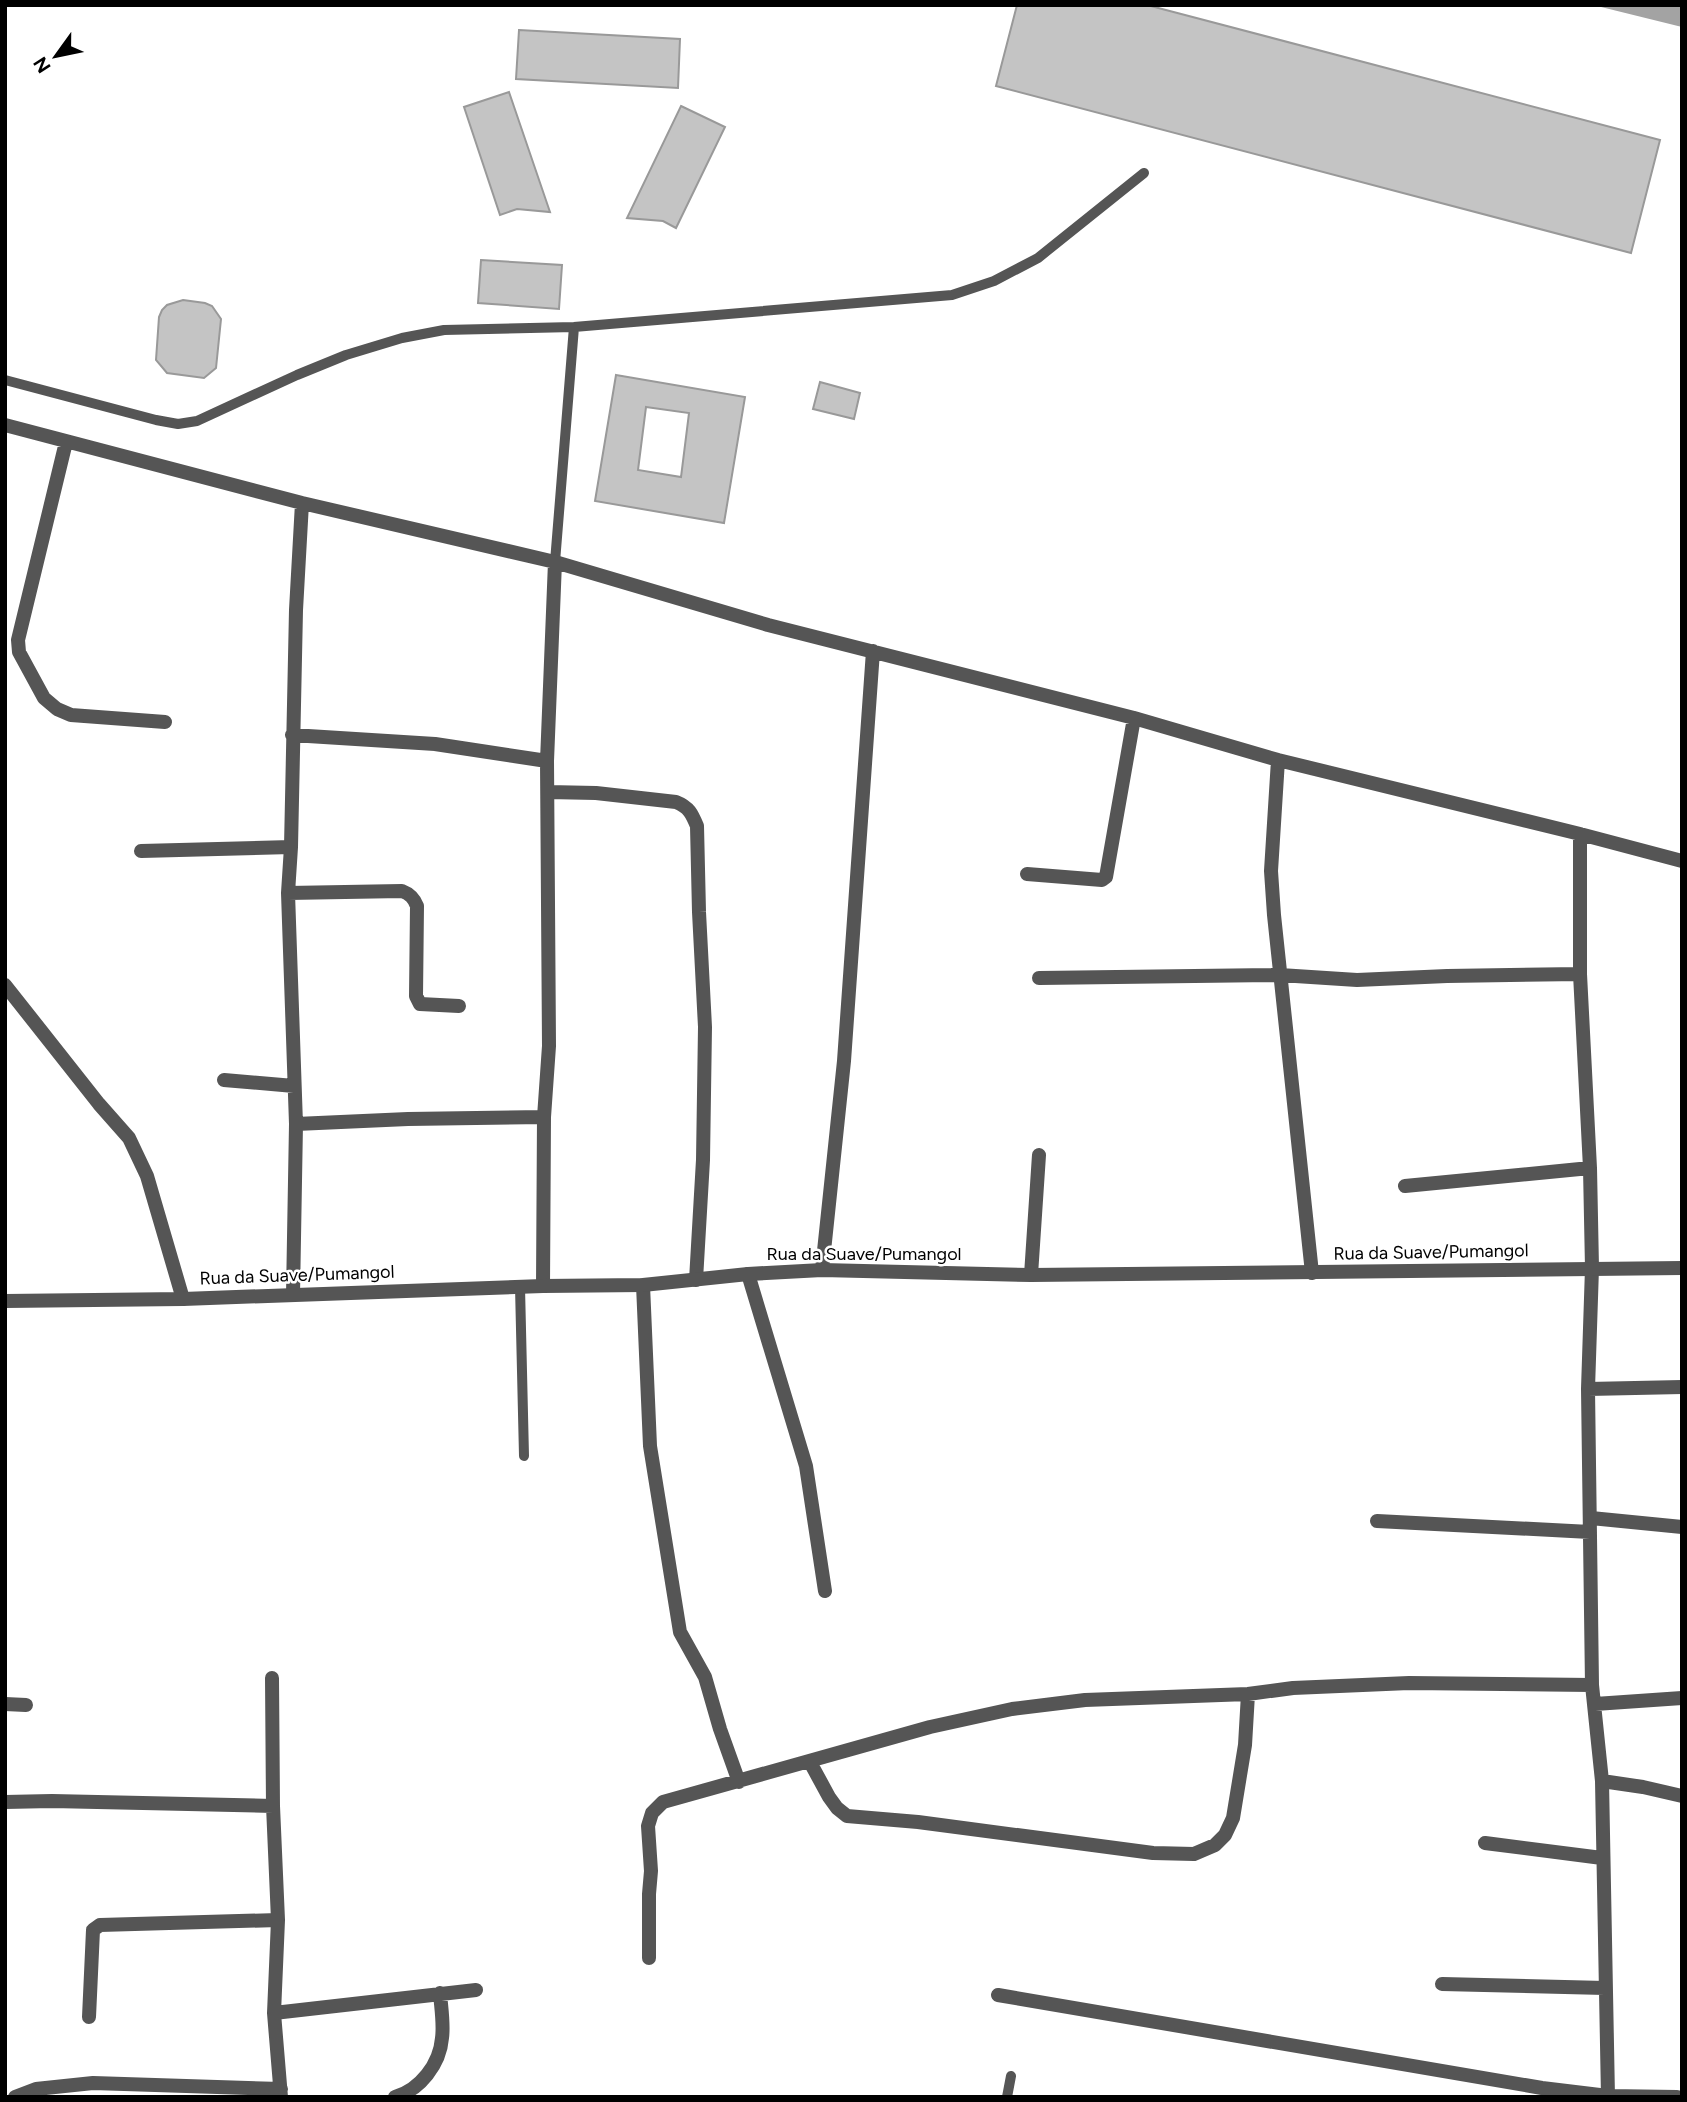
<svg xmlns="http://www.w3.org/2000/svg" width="1687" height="2102" font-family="Figtree,sans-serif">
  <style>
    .water { fill: #a3a3a3 }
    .building { fill: #c4c4c4; stroke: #999; stroke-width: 2; fill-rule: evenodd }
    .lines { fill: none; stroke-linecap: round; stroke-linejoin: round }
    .service { stroke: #555; stroke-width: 10 }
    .minor { stroke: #555; stroke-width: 14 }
    .tertiary { stroke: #555; stroke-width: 14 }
    .labels { text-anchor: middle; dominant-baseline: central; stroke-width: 5; stroke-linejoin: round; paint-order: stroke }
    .street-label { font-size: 18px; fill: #000; stroke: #fff }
  </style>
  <rect width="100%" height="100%" fill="#fff"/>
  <path class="water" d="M1593 5H1682V27Z"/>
  <path class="building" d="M1017 5H1147L1660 140 1631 253 996 86Z
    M519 30 680 39 678 88 516 79Z
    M509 92 550 212 517 209 500 215 464 107Z
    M681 106 725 127 676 228 663 221 627 218Z
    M481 260 562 265 559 309 478 303Z
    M183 300 205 303 212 306 221 319 216 368 204 378 167 373 156 360 159 317 162 310 167 305Z
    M616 375 745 397 724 523 595 501ZM646 407 689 413 681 477 638 470Z
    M820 382 860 393 854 419 813 409Z"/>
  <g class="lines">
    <path class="service" d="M5 380 156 420 178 424 197 421 297 375 346 355 402 338 444 330 574 327 952 295 994 281 1038 258 1144 173
      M555 562 574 327
      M520 1287 524 1456
      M1007 2097 1011 2076"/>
    <path class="minor" d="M5 425 302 503 555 562 768 625 1134 718 1278 760 1580 834 1682 861
      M66 442 18 640 19 652 44 698 57 709 71 715 165 722
      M292 735 435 744 547 761
      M1278 760 1271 871 1274 915 1312 1273
      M548 792 596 793 676 802C689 807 692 814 697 826L699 912 705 1027 703 1160 696 1280
      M1580 834V974L1590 1168 1592 1268 1588 1389 1592 1685 1602 1781 1608 2097
      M141 851 291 847
      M1027 874 1102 880 1106 877 1134 718
      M288 893 402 891C410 894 414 898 417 906L416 996 420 1004 459 1006
      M1039 978 1280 975 1357 980 1447 976 1580 974
      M5 985 99 1104 129 1138 147 1176 183 1299
      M224 1080 294 1086
      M296 1124 408 1119 544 1117
      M1405 1186 1590 1168
      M822 1270 844 1061 873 651
      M748 1274 806 1466 825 1591
      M1031 1275 1039 1155
      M643 1285 650 1446 680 1632 705 1677 720 1729 739 1782
      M543 1286 544 1117 549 1046 547 761 555 562
      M293 1295 296 1124 288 893 291 847 296 610 302 503
      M1588 1389 1682 1387
      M1591 1518 1682 1527
      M1377 1521 1590 1532
      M272 1678 273 1806 278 1920 274 2013 281 2097
      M5 1704 26 1705
      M1595 1704 1682 1698
      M810 1762 829 1797 837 1808 847 1816 918 1822 1153 1853 1194 1854 1215 1845 1225 1835 1233 1818 1245 1745 1248 1694
      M1602 1781 1643 1787 1682 1796
      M5 1802 52 1801 273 1806
      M1485 1843 1602 1858
      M649 1958V1894L651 1871 648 1826 652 1813 663 1802 930 1727 1012 1709 1085 1700 1248 1694 1293 1688 1409 1683 1592 1685
      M1442 1984 1605 1988
      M998 1995 1542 2088 1608 2096 1677 2097
      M274 2013 476 1990
      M89 2017 93 1930 100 1925 278 1920
      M15 2097 36 2089 93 2083 281 2089
      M395 2097C420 2090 440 2064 442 2038 444 2024 441 2007 440 1993"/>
    <path class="tertiary" d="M5 1301 183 1299 543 1286 643 1285 748 1274 822 1270 1031 1275 1682 1268"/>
  </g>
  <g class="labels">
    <g class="street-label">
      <text transform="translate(1431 1252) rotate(-1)">Rua da Suave/Pumangol</text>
      <text x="864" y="1254">Rua da Suave/Pumangol</text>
      <text transform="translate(297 1275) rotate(-2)">Rua da Suave/Pumangol</text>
    </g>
  </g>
  <rect width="1687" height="2102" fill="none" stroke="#000000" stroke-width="14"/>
  <g transform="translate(56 56) rotate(237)" stroke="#ffffff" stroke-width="5" paint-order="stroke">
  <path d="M0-5L12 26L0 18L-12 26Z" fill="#000000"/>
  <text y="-10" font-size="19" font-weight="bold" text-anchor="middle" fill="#000000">N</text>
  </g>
</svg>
